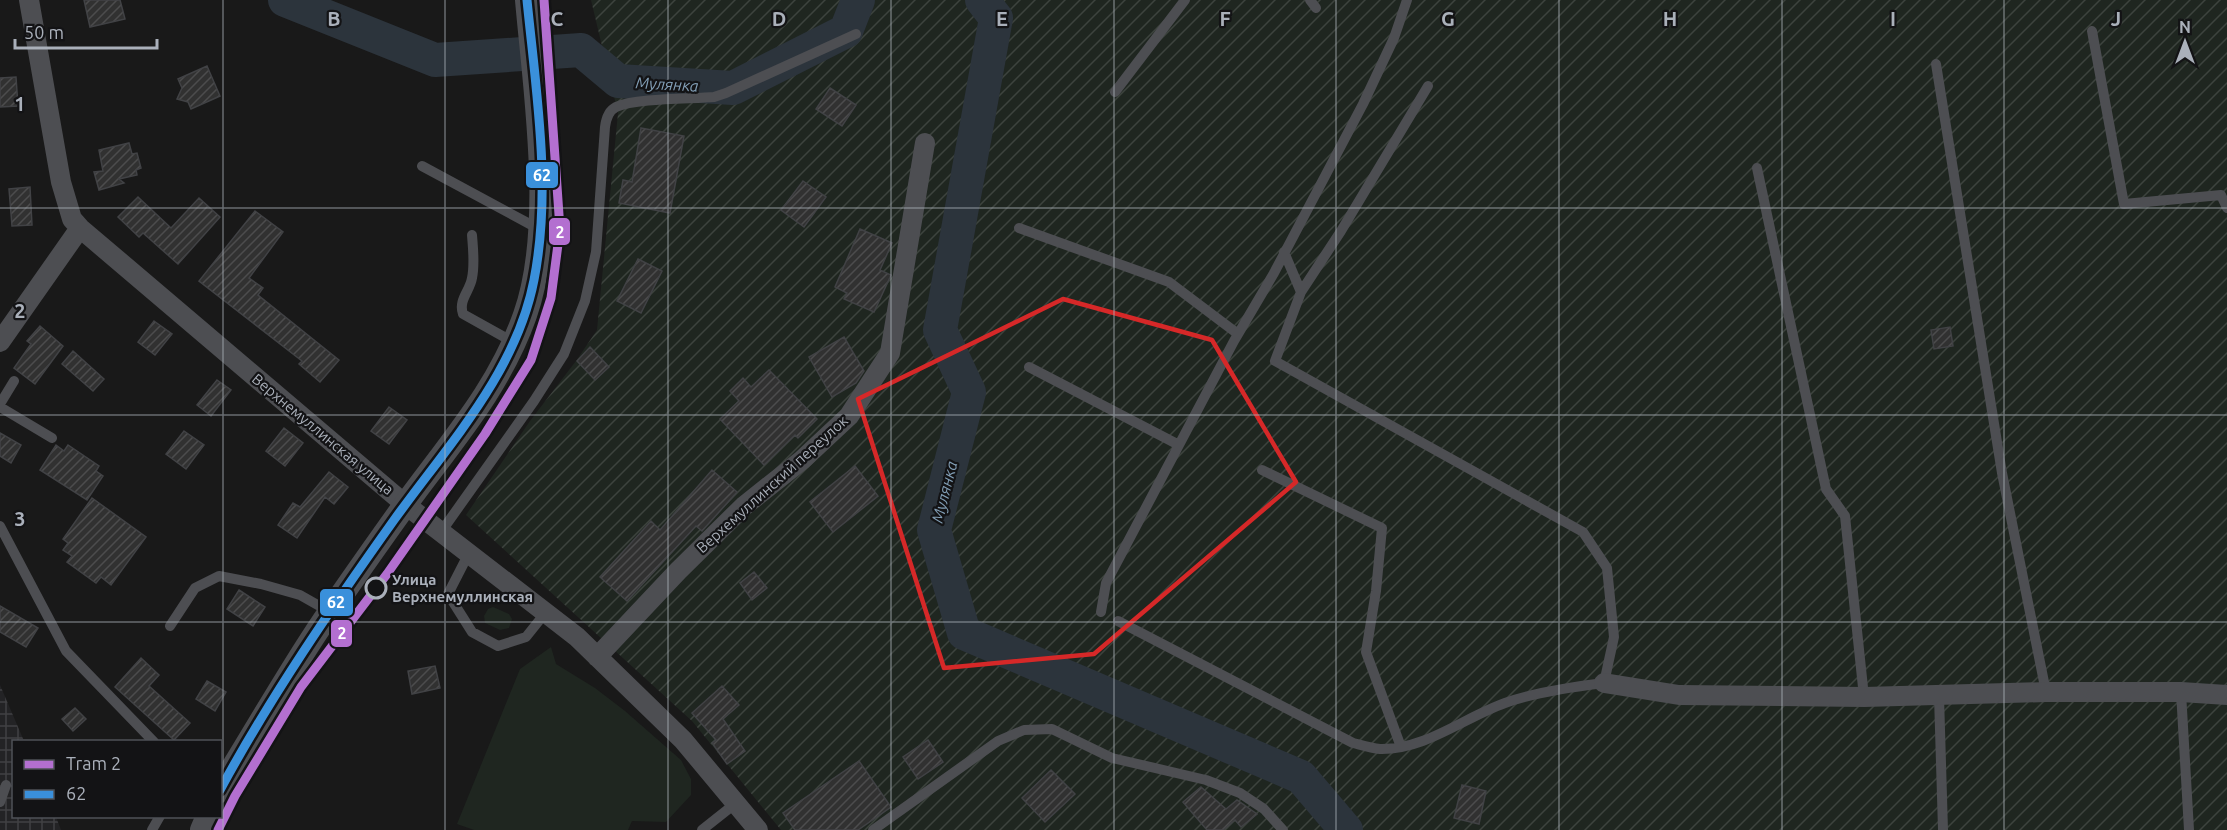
<svg xmlns="http://www.w3.org/2000/svg" width="2227" height="830" font-family="Ubuntu,sans-serif">
  <style>
    .industrial { fill: url(#industrial-grid) }
    .grass { fill: #1f2620 }
    .garden { fill: url(#garden-furrows) }
    .lines { fill: none; stroke-linecap: round; stroke-linejoin: round }
    .river { stroke: #2c343c; stroke-width: 34 }
    .building { fill: url(#building-hatch); stroke: #414245; stroke-width: 1.5 }
    .service { stroke: #4d4e52; stroke-width: 10 }
    .minor { stroke: #4d4e52; stroke-width: 20 }
    .tertiary { stroke: #4d4e52; stroke-width: 24 }
    .bus-1-casing { stroke: #131315; stroke-width: 14 }
    .bus-1 { stroke: #3a90db; stroke-width: 9 }
    .tram-1-casing { stroke: #131315; stroke-width: 14 }
    .tram-1 { stroke: #b36fd0; stroke-width: 9 }
    .marked { fill: none; stroke: #d62828; stroke-width: 4.5; stroke-linejoin: round }
    .grid { fill: none; stroke: #aab0ba; stroke-width: 1.5; stroke-opacity: 0.55 }
    .stop-dot { fill: #131315; stroke: #aab0ba; stroke-width: 3 }
    .labels { text-anchor: middle; dominant-baseline: central; stroke-width: 4.5; stroke-linejoin: round; paint-order: stroke }
    .street-label { font-size: 15px; fill: #aab0ba; stroke: #131315 }
    .stop-label { font-size: 15px; font-weight: bold; fill: #aab0ba; stroke: #131315; text-anchor: start }
    .water-label { font-size: 16px; font-style: italic; fill: #829eb5; stroke: #131315 }
    .grid-label { font-size: 20px; text-anchor: middle; font-weight: bold; fill: #aab0ba; stroke: #131315; stroke-width: 4.5; stroke-linejoin: round; paint-order: stroke }
    .line-badge { stroke: #131315; stroke-width: 2 }
    .badge-label { font-size: 16px; text-anchor: middle; font-weight: bold; fill: #fff }
  </style>
  <defs>
    <pattern id="industrial-grid" width="8" height="8" patternUnits="userSpaceOnUse" patternTransform="scale(1.5)"><rect width="8" height="8" fill="#232325"/><path d="M0 4h8M4 0v8" fill="none" stroke="#404043"/></pattern>
    <pattern id="garden-furrows" width="10" height="10" patternUnits="userSpaceOnUse" patternTransform="scale(1.5)"><rect width="10" height="10" fill="#1f2620"/><path d="M-1 1l2-2M0 10L10 0M9 11l2-2" fill="none" stroke="#3d433e"/></pattern>
    <pattern id="building-hatch" width="6" height="6" patternUnits="userSpaceOnUse" patternTransform="scale(1.5)"><rect width="6" height="6" fill="#313131"/><path d="M-1 1l2-2M0 6l6-6M5 7l2-2" fill="none" stroke="#4c4c4d"/></pattern>
  </defs>
  <rect width="100%" height="100%" fill="#191919"/>
  <path class="industrial" d="M0 685 24 741 14 742V816L56 817 61 830H0Z"/>
  <path class="grass" d="M493 607 509 614 512 619 509 628 500 630 485 623 484 616 488 609Z
    M551 647 556 664 595 688 625 711 681 760 691 779V795L666 822 632 821 628 830H474L457 824 520 669Z"/>
  <path class="garden" d="M591 0H2227V830H781L692 721 466 515 530 421 576 361 597 330 618 113Z"/>
  <g class="lines">
    <path class="river" d="M285 0 435 60 581 50 618 81 733 88 846 31 858 0
      M982 0 996 18 940 330 969 392 934 530 964 633 1301 777 1346 830"/>
  </g>
  <path class="building" d="M84 0H120L125 19 90 27Z
    M207 66 220 96 191 109 188 102 177 99 182 88 178 79Z
    M16 77 18 106 0 107V78Z
    M830 88 856 105 842 126 816 109Z
    M641 128 684 136 670 213 619 203 623 180 632 182Z
    M129 143 132 154 137 153 141 168 136 170 137 175 119 179 124 183 99 190 94 172 103 171 99 150Z
    M803 181 826 197 804 227 781 210Z
    M30 187 32 225 12 226 9 189Z
    M138 197 171 228 199 198 220 217 178 264 143 233 139 237 118 217Z
    M255 211 283 232 249 278 263 288 258 295 339 360 320 382 299 364 302 361 199 281Z
    M860 229 892 243 880 270 891 275 874 312 844 299 847 293 835 287Z
    M638 259 662 271 641 313 617 301Z
    M154 321 172 334 155 355 138 342Z
    M40 326 63 346 35 384 14 368 31 344 27 341Z
    M1950 327 1953 346 1934 349 1931 330Z
    M844 337 864 371 856 383 832 397 809 357Z
    M590 347 609 367 595 380 577 361Z
    M73 351 104 379 93 391 62 364Z
    M769 370 817 419 798 438 795 435 764 465 720 419 739 401 730 391 743 378 751 387Z
    M217 380 231 390 211 416 197 405Z
    M389 407 407 420 389 444 371 431Z
    M284 428 303 443 285 466 266 451Z
    M184 431 204 445 186 469 166 454Z
    M0 433 21 445 11 463 0 456Z
    M56 445 64 451 68 445 99 466 96 471 103 476 87 500 40 470Z
    M855 466 878 496 833 532 810 502Z
    M712 470 737 492 702 531 696 526 627 601 600 577 651 521 660 530Z
    M329 472 348 487 334 504 325 497 297 538 278 525 293 503 300 507Z
    M92 498 146 537 111 585 101 577 96 583 67 562 72 556 63 550 68 543 63 539Z
    M754 572 767 588 752 600 740 583Z
    M239 590 265 607 253 626 227 609Z
    M0 606 38 628 26 647 0 632Z
    M141 658 159 675 149 686 190 723 174 740 115 687Z
    M435 666 440 688 412 694 408 671Z
    M207 681 226 692 215 711 196 699Z
    M722 686 739 705 723 719 745 751 727 764 712 743 716 740 692 713Z
    M75 708 86 719 73 731 62 719Z
    M928 740 943 762 918 779 903 757Z
    M859 761 891 807 858 830H795L783 813Z
    M1051 770 1075 794 1045 822 1022 798Z
    M1462 785 1486 791 1479 824 1454 818Z
    M1201 787 1226 809 1237 800 1257 814 1241 827 1235 820 1223 830H1207L1183 802Z"/>
  <g class="lines">
    <path class="service" d="M1310 0 1316 8
      M2092 31 2124 204 2221 195 2227 208
      M1936 64 2002 473 2046 692
      M1115 92 1185 0
      M422 166 539 229
      M1757 168 1826 489 1845 516 1864 697
      M1019 228 1169 282 1238 334
      M472 235C473 249 475 264 472 278 470 291 458 300 463 314L513 342
      M1301 292 1341 231 1428 86
      M1029 367 1179 445
      M0 404 14 381
      M0 407 52 438
      M1262 470 1382 528 1376 591 1366 652 1401 747
      M0 526 66 651 154 742
      M441 532 534 401 564 354 585 301 596 252 605 127C606 119 608 111 616 107 635 98 691 99 714 97L726 93 856 34
      M469 553 448 594 472 632 498 646 526 637 546 612
      M1101 612 1106 583 1234 341 1274 273 1363 104 1394 38 1407 0
      M1118 621 1353 743C1361 745 1371 748 1380 749 1425 750 1463 718 1505 703 1536 692 1571 687 1604 683L1614 637 1607 568 1583 532 1275 361 1301 292 1284 252
      M170 626 195 588 219 576 261 584 300 595 330 612
      M2181 692 2189 830
      M1939 696 1943 830
      M0 802 6 785
      M152 830 160 816
      M702 830 736 803
      M873 830 998 741 1024 730 1052 729 1112 758 1206 780 1240 793 1264 809 1283 830"/>
    <path class="minor" d="M29 0 61 182 72 219 80 228 406 505 577 637 683 740 758 830
      M0 342 80 228
      M597 657 678 571 744 506 802 460 849 416 890 353 925 143
      M1604 683 1679 695 1864 697 2046 692H2181L2227 695"/>
    <path class="tertiary" d="M220 791 229 774C258 727 286 678 317 631 345 589 375 547 405 505 450 443 499 389 525 315 556 227 535 92 527 0
      M202 830 208 816"/>
    <defs>
      <path id="bus-1" d="M220 790C271 696 332 607 394 520 448 445 516 373 534 280 552 188 536 91 527 0"/>
    </defs>
    <use href="#bus-1" class="bus-1-casing"/>
    <use href="#bus-1" class="bus-1"/>
    <defs>
      <path id="tram-1" d="M218 830 235 796 301 687 387 574 485 434 531 360 551 298 560 229 544 0"/>
    </defs>
    <use href="#tram-1" class="tram-1-casing"/>
    <use href="#tram-1" class="tram-1"/>
  </g>
  <path class="marked" d="M1063 299 1212 340 1296 482 1094 654 944 668 858 399Z"/>
  <path class="grid" d="M223 0V830M445 0V830M668 0V830M891 0V830M1114 0V830M1336 0V830M1559 0V830M1782 0V830M2004 0V830M0 208H2227M0 415H2227M0 622H2227"/>
  <circle class="stop-dot" cx="376" cy="588" r="10"/>
  <g class="labels">
    <g class="street-label">
      <text transform="translate(323 434) rotate(40)">Верхнемуллинская улица</text>
      <text transform="translate(772 484) rotate(-42)">Верхемуллинский переулок</text>
    </g>
    <g class="stop-label">
      <text x="392" y="579">Улица<tspan x="392" dy="17">Верхнемуллинская</tspan></text>
    </g>
    <g class="water-label">
      <text transform="translate(667 84) rotate(3)">Мулянка</text>
      <text transform="translate(944 492) rotate(-76)">Мулянка</text>
    </g>
  </g>
  <g class="grid-label">
    <text x="334" y="26">B</text>
    <text x="557" y="26">C</text>
    <text x="779" y="26">D</text>
    <text x="1002" y="26">E</text>
    <text x="1225" y="26">F</text>
    <text x="1448" y="26">G</text>
    <text x="1670" y="26">H</text>
    <text x="1893" y="26">I</text>
    <text x="2116" y="26">J</text>
    <text x="20" y="111">1</text>
    <text x="20" y="318">2</text>
    <text x="20" y="526">3</text>
  </g>
  <g class="line-badge">
    <rect x="525" y="161" width="34" height="28" rx="6" fill="#3a90db"/>
    <rect x="548" y="217" width="23" height="29" rx="6" fill="#b36fd0"/>
    <rect x="319" y="588" width="35" height="29" rx="6" fill="#3a90db"/>
    <rect x="330" y="619" width="23" height="29" rx="6" fill="#b36fd0"/>
  </g>
  <g class="badge-label">
    <text x="542" y="181">62</text>
    <text x="560" y="238">2</text>
    <text x="336" y="608">62</text>
    <text x="342" y="639">2</text>
  </g>
  <rect x="12" y="740" width="210" height="78" fill="#131315" stroke="#4f5257" stroke-width="1.5"/>
  <rect x="24" y="760" width="30" height="9" fill="#b36fd0" stroke="#4f5257" stroke-width="1.5"/>
  <text x="66" y="770" font-size="18" fill="#aab0ba">Tram 2</text>
  <rect x="24" y="790" width="30" height="9" fill="#3a90db" stroke="#4f5257" stroke-width="1.5"/>
  <text x="66" y="800" font-size="18" fill="#aab0ba">62</text>
  <g transform="translate(2185 42)" stroke="#131315" stroke-width="4.5" paint-order="stroke">
  <path d="M0-4.5L10 22L0 15L-10 22Z" fill="#aab0ba"/>
  <text y="-9" font-size="16" font-weight="bold" text-anchor="middle" fill="#aab0ba">N</text>
  </g>
  <path d="M15 39v9h142v-9" fill="none" stroke="#aab0ba" stroke-width="3"/>
  <text x="24" y="39" font-size="18" fill="#aab0ba" stroke="#131315" stroke-width="4.5" paint-order="stroke">50 m</text>
</svg>
